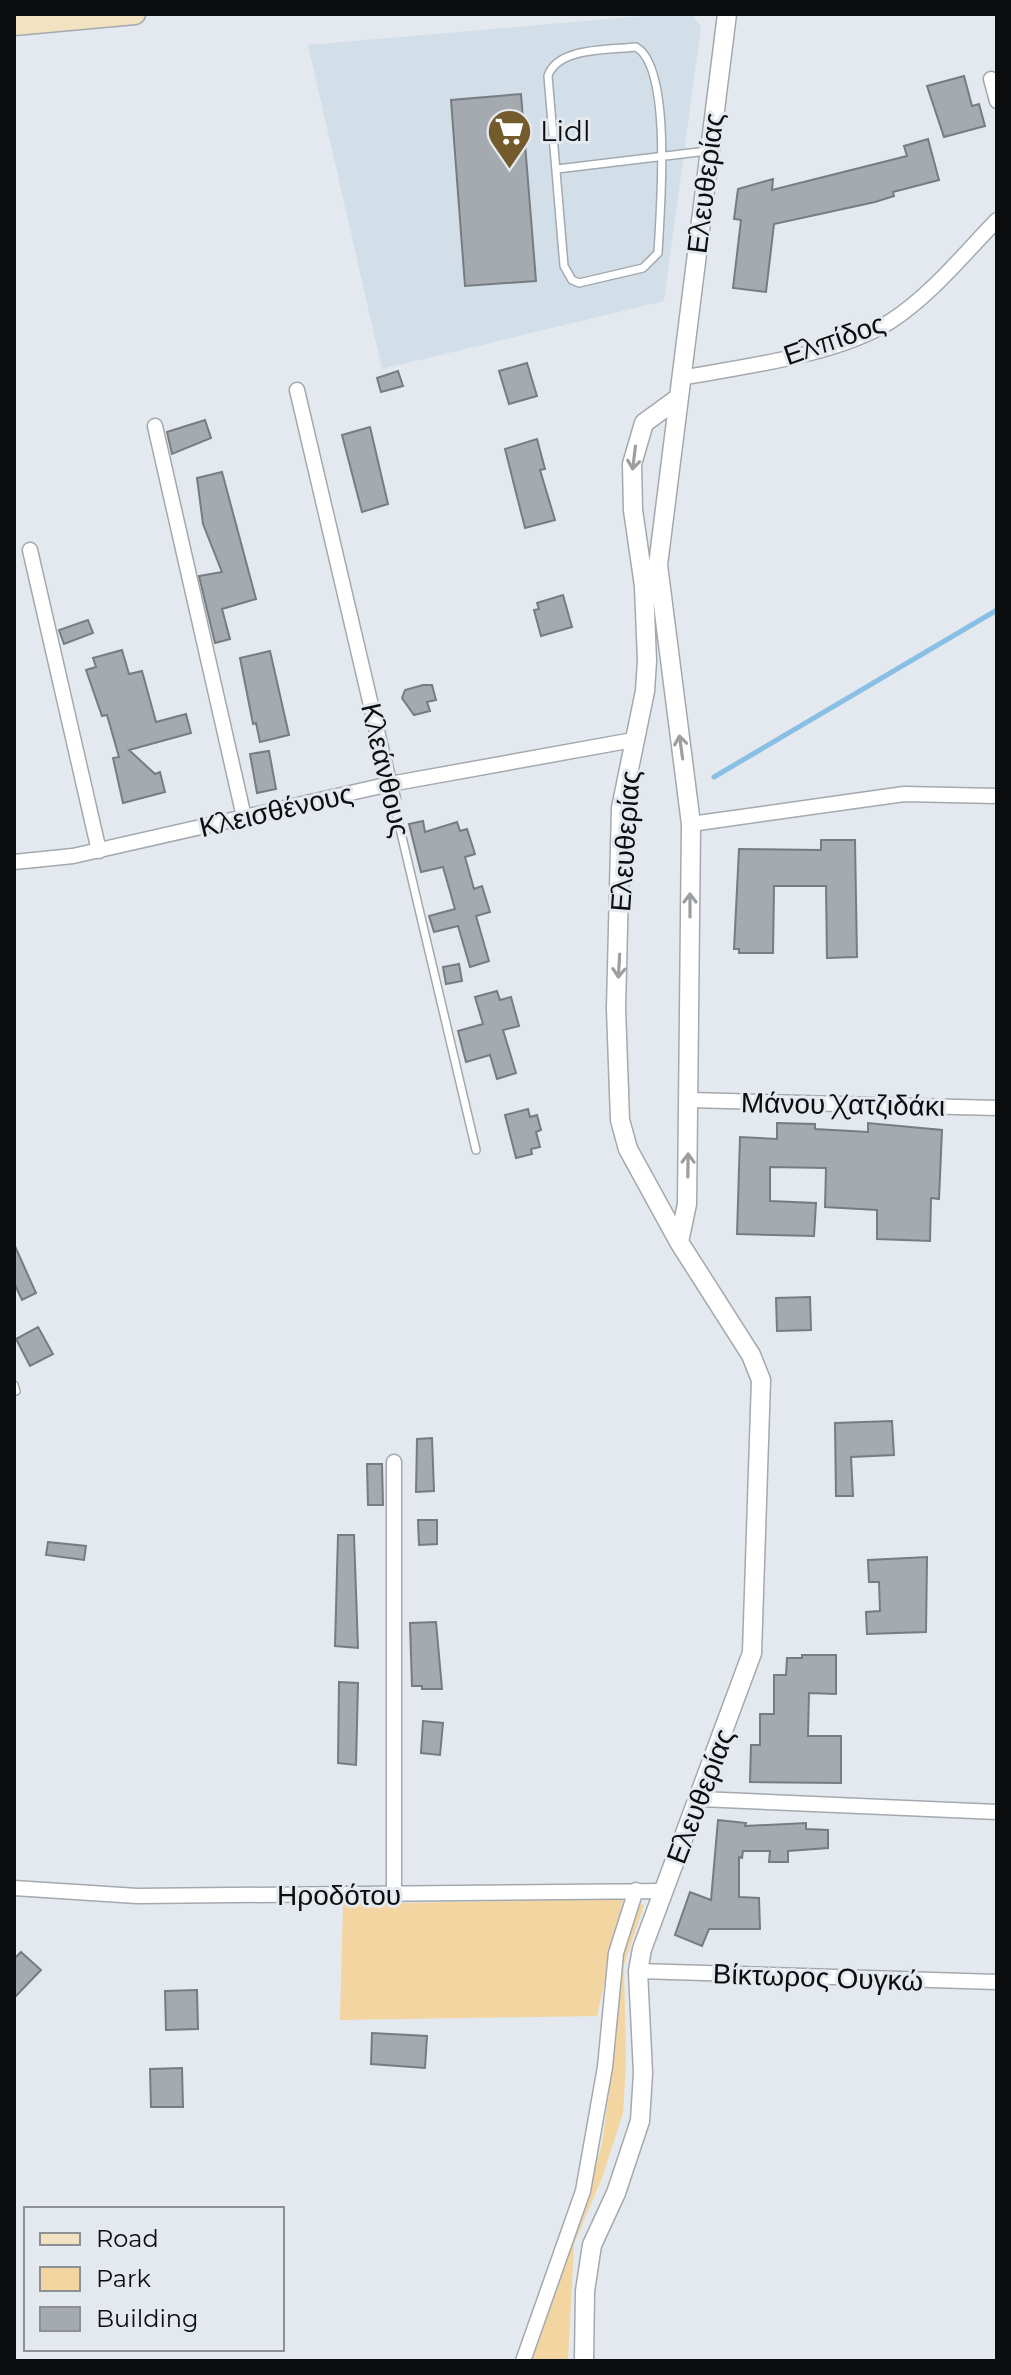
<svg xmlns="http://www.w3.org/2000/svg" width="1011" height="2375" font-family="Montserrat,sans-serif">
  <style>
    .built { fill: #d2dfe9 }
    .green { fill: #f3d5a1 }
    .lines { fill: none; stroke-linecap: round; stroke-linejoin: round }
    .stream { stroke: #89bfe5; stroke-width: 5 }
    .building { fill: #a4aaaf; stroke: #767c80; stroke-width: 2 }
    .service-casing { stroke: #a3a9ae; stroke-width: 10 }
    .minor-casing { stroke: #a3a9ae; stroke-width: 17 }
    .tertiary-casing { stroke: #a3a9ae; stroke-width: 21 }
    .secondary-casing { stroke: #a3a9ae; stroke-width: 23 }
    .service { stroke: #fff; stroke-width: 7 }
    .minor { stroke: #fff; stroke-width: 14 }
    .tertiary { stroke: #fff; stroke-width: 18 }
    .secondary { stroke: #f2e2c1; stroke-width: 20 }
    .oneway { stroke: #9d9e9f }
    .labels { text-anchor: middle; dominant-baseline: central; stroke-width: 6; stroke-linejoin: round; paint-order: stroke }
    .poi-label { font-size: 28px; fill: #0b0d0e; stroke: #e3e9ee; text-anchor: start }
    .street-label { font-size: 28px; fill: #0b0d0e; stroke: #e3e9ee }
  </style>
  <rect width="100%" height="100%" fill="#e3e9ee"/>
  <path class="built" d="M665 14H691L701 27 664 301 382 369 308 45Z"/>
  <path class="green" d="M623 1899 597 2016 340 2020 343 1904Z
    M637 1903 644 1905 624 1965 626 2064 623 2113 602 2178 574 2244 568 2361H527L585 2204 602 2144 616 2042 620 1962Z"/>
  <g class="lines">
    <path class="stream" d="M714 777 997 610"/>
  </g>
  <path class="building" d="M964 76 972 106 979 104 985 126 944 137 927 86Z
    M521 94 536 281 465 286 451 100Z
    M928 139 939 180 893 192 894 196 875 202 774 224 766 292 733 288 741 220 734 219 738 189 773 179 772 190 907 156 904 146Z
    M527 363 537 396 509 404 499 371Z
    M398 371 403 386 381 392 377 378Z
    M205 420 211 438 172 454 167 432Z
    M370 427 388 504 362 512 342 435Z
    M537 439 545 469 540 470 555 520 525 528 505 449Z
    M222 472 256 599 222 609 230 639 215 643 199 576 222 572 203 524 197 478Z
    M563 595 572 627 541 636 534 610 539 609 537 603Z
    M88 620 93 633 64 644 59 630Z
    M122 650 129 674 142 671 156 722 186 714 191 733 129 750 155 774 160 772 165 792 123 803 113 758 119 757 107 715 102 716 86 670 96 667 93 658Z
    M270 651 289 735 260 742 256 723 253 724 240 658Z
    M423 685H432L436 700 427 702 430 711 414 715 402 698 405 690Z
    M269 751 276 789 257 793 250 754Z
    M423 821 425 832 457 822 460 831 467 829 475 854 465 857 474 889 482 886 490 912 476 916 489 961 470 967 458 926 434 932 429 916 455 909 443 867 421 872 409 824Z
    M821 840H855L857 957 827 958 826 886H774L773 953H739V949H734L739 849 821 850Z
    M459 964 462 981 446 984 443 967Z
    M497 991 500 1000 511 997 519 1026 503 1030 516 1073 497 1079 490 1055 466 1062 458 1031 483 1024 475 997Z
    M528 1109 530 1117 537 1115 541 1130 536 1132 540 1147 531 1149 532 1154 516 1158 505 1115Z
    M777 1123 815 1124V1129L868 1132V1123L942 1130 939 1199 931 1198 930 1241 877 1239V1210L825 1207 826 1168 770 1167V1201L816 1203 814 1236 737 1234 740 1137 777 1139Z
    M14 1244 36 1293 22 1300 14 1283Z
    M810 1297 811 1330 777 1331 776 1298Z
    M38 1327 53 1354 30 1366 16 1339Z
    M892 1421 894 1455 851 1457 853 1496H836L835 1423Z
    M432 1438 434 1491 416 1492 417 1439Z
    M367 1464H382L383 1505H368Z
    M418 1520H437V1544L419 1545Z
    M338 1535H354L358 1648 335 1646Z
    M48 1542 86 1546 84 1560 46 1555Z
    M927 1557 926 1632 867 1634 866 1612 880 1611 879 1582H869L868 1560Z
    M436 1622 442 1689H422V1686H412L410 1623Z
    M802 1655H836V1694L809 1693 808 1736H841V1783L750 1782 751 1745H760V1714H774V1675H786L787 1658H802Z
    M339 1682 358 1683 356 1765 338 1763Z
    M423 1721 443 1723 440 1755 421 1753Z
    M718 1820 746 1823 745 1826 806 1823V1829L828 1830V1848L788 1851V1862H769L770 1851H743L742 1858 739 1857V1897L759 1898 760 1929H709L702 1946 675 1935 690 1892 711 1900Z
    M21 1952 41 1970 14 1998V1959Z
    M197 1990 198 2029 166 2030 165 1991Z
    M372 2033 427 2036 425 2068 371 2064Z
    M182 2068 183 2107H151L150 2069Z"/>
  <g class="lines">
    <defs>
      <path id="service" d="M636 47C673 68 660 212 658 253L643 268 579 283 572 280 564 266 548 76C557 47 610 50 636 47Z
        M557 169 707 151
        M393 799 476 1150
        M14 1385 16 1391"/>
      <path id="minor" d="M991 79 997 101
        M680 378C742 367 838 355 891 321 931 295 964 254 997 220
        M297 390 393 799
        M155 426 244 817
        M30 550 99 851
        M691 824 904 794 997 796
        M14 862 73 856 390 784 633 740
        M689 1100 997 1108
        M700 1799 997 1812
        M14 1888 137 1896 664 1891
        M394 1895V1462
        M638 1971 997 1982
        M523 2361 583 2191 605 2067 616 1953 636 1890"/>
      <path id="tertiary" d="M679 1242 687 1204 691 824 658 565 727 14
        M584 2361 585 2291 592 2245 616 2193 640 2121 643 2073 638 1971 642 1949 752 1653 761 1380 751 1355 679 1242 628 1149 620 1120 616 1008 621 808 645 691 647 661 644 586 633 510 632 464 644 423 677 399"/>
      <path id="secondary" d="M14 25 135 14"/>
    </defs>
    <use href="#service" class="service-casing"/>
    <use href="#minor" class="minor-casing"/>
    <use href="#tertiary" class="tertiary-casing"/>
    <use href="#secondary" class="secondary-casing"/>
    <use href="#service" class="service"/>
    <use href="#minor" class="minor"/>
    <use href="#tertiary" class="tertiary"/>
    <use href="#secondary" class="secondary"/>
  </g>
  <defs><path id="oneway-shaft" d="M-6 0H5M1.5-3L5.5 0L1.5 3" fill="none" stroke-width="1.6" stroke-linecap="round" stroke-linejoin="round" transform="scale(2)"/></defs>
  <g class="oneway">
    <use href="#oneway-shaft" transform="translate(634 458) rotate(97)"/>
    <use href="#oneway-shaft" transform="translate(681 747) rotate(-98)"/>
    <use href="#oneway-shaft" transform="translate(690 905) rotate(-90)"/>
    <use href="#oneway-shaft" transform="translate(619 966) rotate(93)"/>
    <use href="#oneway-shaft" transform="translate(688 1165) rotate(-89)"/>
  </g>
  <defs>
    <symbol id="supermarket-pin" viewBox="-11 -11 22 30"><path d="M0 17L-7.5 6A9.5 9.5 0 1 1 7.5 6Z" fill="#745b2c" stroke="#e3e9ee"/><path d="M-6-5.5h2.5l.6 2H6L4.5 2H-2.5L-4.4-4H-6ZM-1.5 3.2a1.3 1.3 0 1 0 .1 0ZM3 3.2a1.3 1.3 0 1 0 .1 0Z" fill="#fff"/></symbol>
  </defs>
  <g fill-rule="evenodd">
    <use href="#supermarket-pin" x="484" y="106" width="51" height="69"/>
  </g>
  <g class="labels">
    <g class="poi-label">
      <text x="540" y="131">Lidl</text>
    </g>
    <g class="street-label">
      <text transform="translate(705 183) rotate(-83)">Ελευθερίας</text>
      <text transform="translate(834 339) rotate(-19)">Ελπίδος</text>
      <text transform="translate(386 770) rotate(77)">Κλεάνθους</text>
      <text transform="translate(276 810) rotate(-13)">Κλεισθένους</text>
      <text transform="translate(625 841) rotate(-86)">Ελευθερίας</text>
      <text transform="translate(843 1104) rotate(1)">Μάνου Χατζιδάκι</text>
      <text transform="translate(700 1796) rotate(-69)">Ελευθερίας</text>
      <text x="339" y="1895">Ηροδότου</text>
      <text transform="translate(818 1977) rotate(2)">Βίκτωρος Ουγκώ</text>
    </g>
  </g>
  <rect width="1011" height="2375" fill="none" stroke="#0b0d0e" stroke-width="32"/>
  <rect x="24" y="2207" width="260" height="144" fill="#e3e9ee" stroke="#8d9194" stroke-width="2"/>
  <rect x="40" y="2233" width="40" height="12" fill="#f2e2c1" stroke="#8d9194" stroke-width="2"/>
  <text x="96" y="2247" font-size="24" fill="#0b0d0e">Road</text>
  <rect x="40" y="2267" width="40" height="24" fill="#f3d5a1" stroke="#8d9194" stroke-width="2"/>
  <text x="96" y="2287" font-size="24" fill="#0b0d0e">Park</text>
  <rect x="40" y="2307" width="40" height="24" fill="#a4aaaf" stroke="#8d9194" stroke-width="2"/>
  <text x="96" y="2327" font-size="24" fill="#0b0d0e">Building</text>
</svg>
